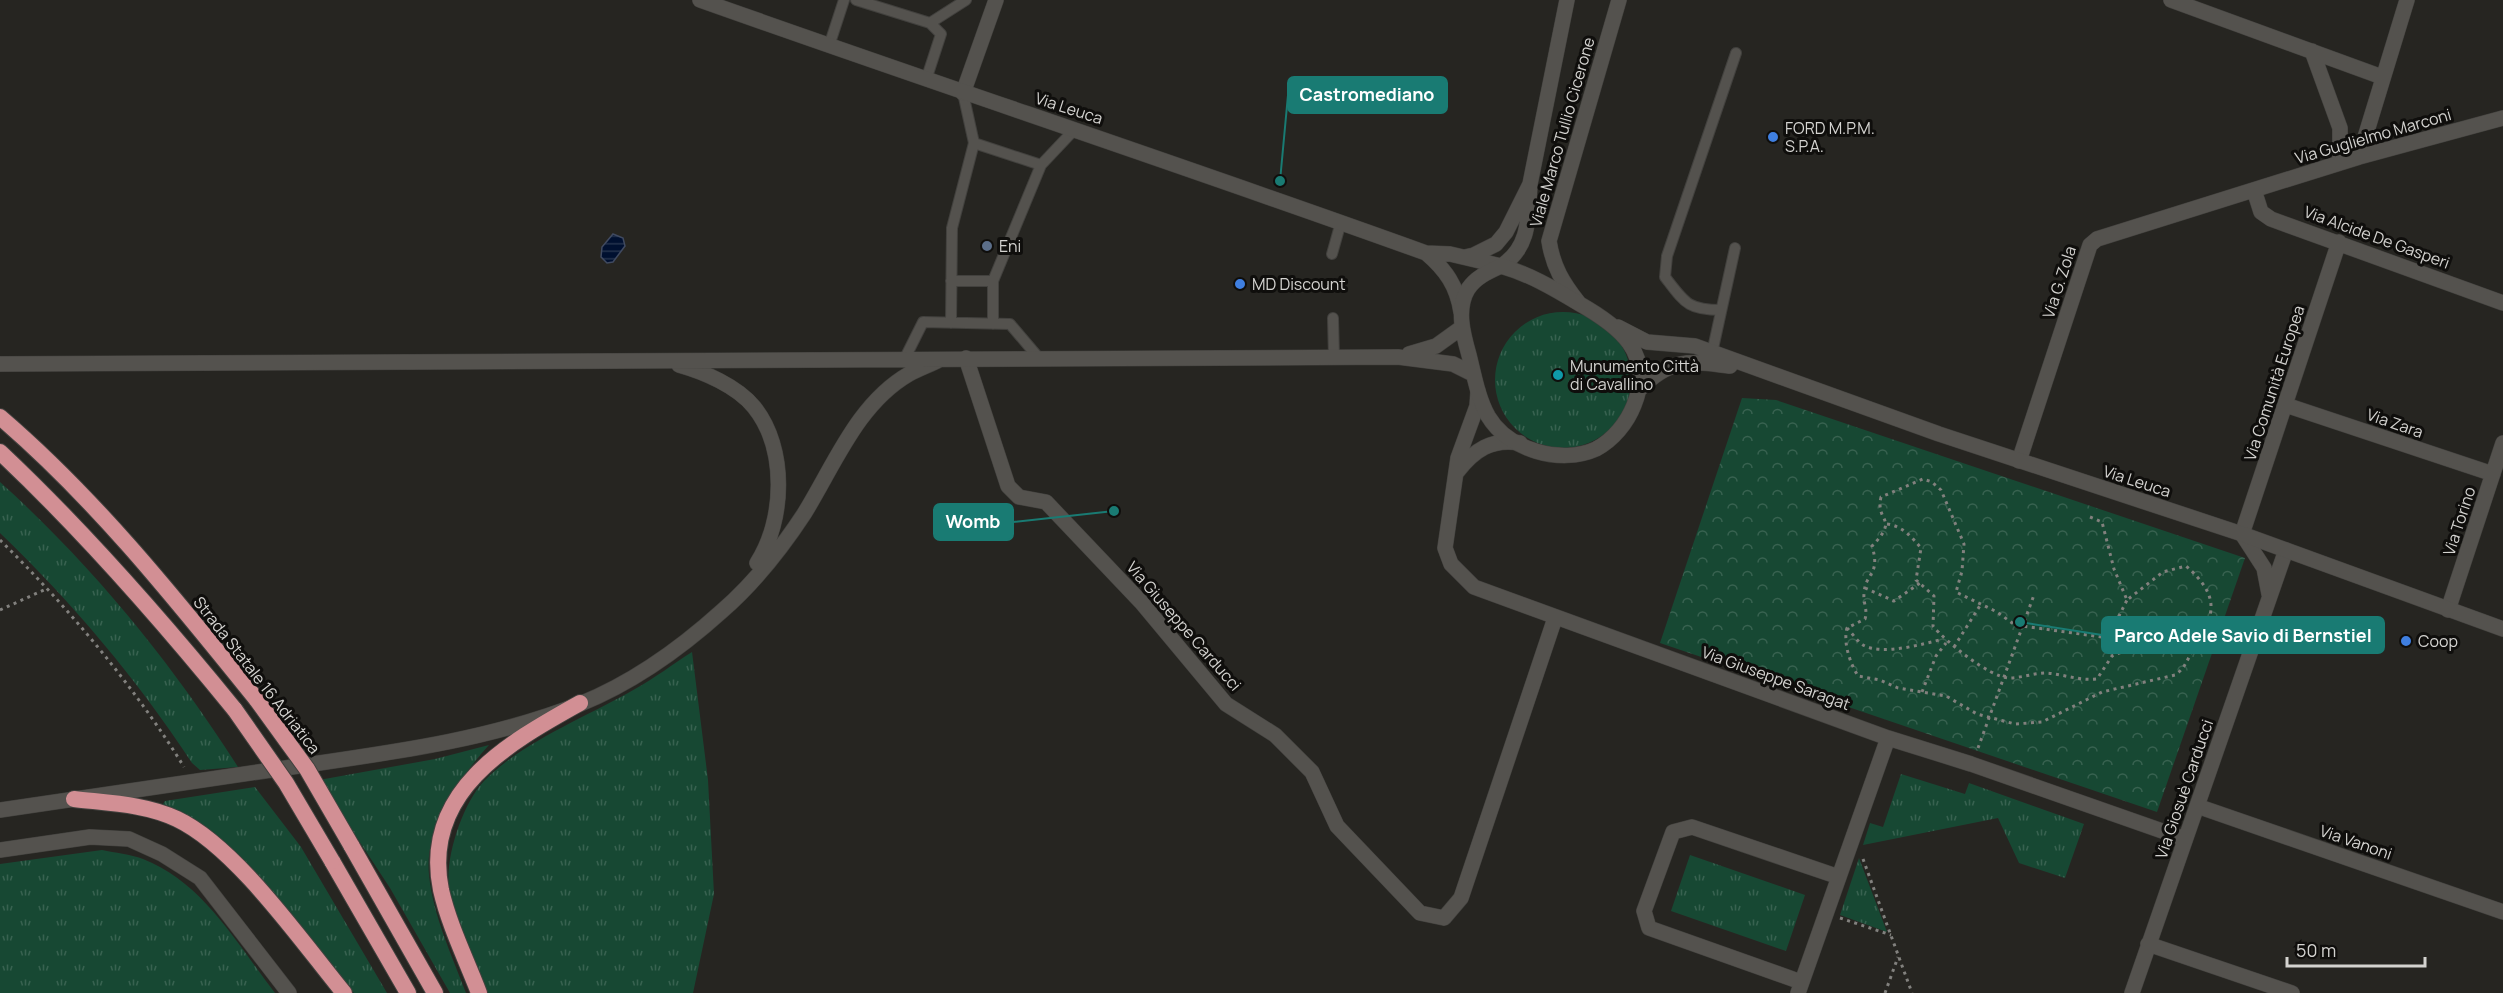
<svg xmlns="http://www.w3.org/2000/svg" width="2503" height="993" font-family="Manrope,sans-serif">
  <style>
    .grass { fill: url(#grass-tufts) }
    .park { fill: url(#park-crowns) }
    .water { fill: url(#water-rules); stroke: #404a60; stroke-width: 1.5 }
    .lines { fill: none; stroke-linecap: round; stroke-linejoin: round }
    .service-casing { stroke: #42413e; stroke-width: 12 }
    .minor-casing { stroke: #42413e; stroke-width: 16 }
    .tertiary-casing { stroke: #42413e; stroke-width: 16 }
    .secondary-casing { stroke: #42413e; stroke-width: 16 }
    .trunk-casing { stroke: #42413e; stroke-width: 18 }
    .path { stroke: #82817e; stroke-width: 3; stroke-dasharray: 3 4.5; stroke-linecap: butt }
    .service { stroke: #54524e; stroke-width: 10 }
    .minor { stroke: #54524e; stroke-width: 15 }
    .tertiary { stroke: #54524e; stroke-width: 15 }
    .secondary { stroke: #54524e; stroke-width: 15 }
    .trunk { stroke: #d28f94; stroke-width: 16 }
    .trunk-bridge-casing { stroke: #42413e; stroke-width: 18; stroke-linecap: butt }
    .trunk-bridge { stroke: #d28f94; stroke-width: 16 }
    .shop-dot { fill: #3f7fe0; stroke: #0f0e0c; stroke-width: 2 }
    .service-dot { fill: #5c6f8a; stroke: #0f0e0c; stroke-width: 2 }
    .culture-dot { fill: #0f9aa8; stroke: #0f0e0c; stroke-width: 2 }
    .labels { text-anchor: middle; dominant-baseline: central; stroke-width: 6; stroke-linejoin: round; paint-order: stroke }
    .street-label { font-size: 16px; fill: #d4d3d0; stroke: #0f0e0c }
    .poi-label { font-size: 16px; fill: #d4d3d0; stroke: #0f0e0c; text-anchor: start }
    .leader { fill: none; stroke: #197b73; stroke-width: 2 }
    .callout-dot { fill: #197b73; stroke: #0f0e0c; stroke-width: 2 }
    .callout { fill: #197b73; stroke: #197b73; stroke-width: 2 }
    .callout-label { font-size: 18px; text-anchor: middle; font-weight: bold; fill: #fff }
  </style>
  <defs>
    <pattern id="grass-tufts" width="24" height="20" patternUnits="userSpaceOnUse" patternTransform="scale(1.5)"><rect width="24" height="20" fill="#174833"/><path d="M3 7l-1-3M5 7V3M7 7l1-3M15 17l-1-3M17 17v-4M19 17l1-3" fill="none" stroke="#386250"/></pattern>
    <pattern id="park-crowns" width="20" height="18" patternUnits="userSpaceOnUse" patternTransform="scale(1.5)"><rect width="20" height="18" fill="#174833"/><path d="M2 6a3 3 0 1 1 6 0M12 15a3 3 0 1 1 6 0" fill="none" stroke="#386250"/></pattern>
    <pattern id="water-rules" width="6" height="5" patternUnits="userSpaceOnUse" patternTransform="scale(1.5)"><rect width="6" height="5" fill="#001030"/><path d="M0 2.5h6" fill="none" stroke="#24324d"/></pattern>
  </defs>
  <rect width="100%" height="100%" fill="#262521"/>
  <path class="grass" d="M1495 380a68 68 0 1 1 136 0a68 68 0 1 1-136 0Z
    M0 482C92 565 172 663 238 767L200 770 192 763C137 679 72 602 0 533Z
    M692 652 708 780 714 894 693 993H488C473 959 453 924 449 887 445 857 463 803 484 781 523 741 587 717 635 689 655 678 673 664 692 652Z
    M489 745C460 777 424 828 429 875 433 915 452 956 466 993H450L390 888 319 780 435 759Z
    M1901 774 1965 794 1969 783 2084 824 2065 878 2019 863 1998 818 1863 845 1870 823 1883 827Z
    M255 787 301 847 387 993H354L229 849 163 804 165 801Z
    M102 850C115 853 130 854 143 859 203 882 237 944 275 993H0V864Z
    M1690 855 1805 895 1786 951 1671 911Z
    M1859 858 1887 932 1840 915Z"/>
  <path class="park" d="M1742 398 1776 400 2245 558 2157 812 1660 643Z"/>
  <path class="water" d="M613 234 623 238 625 246 613 262 607 263 601 257 602 247Z"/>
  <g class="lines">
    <defs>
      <path id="service" d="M856 0 930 23 941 34 926 80
        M930 23 966 0
        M829 46 844 0
        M963 93 974 143 1041 165 1075 129
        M1332 254 1341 222
        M951 281H993
        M1721 310C1688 310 1685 303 1665 277L1667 256 1736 53
        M1333 318 1334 357
        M951 323 952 228 974 143
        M993 324V281L1041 165
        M1712 353 1735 248
        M905 358 923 322 1010 324 1038 357"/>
      <path id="minor" d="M2171 0 2382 77
        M2312 51 2340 128V163
        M963 93 996 0
        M2359 157 2407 0
        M2254 190 2261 212 2271 219 2503 303
        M966 358 1008 486 1019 497 1046 502 1141 602 1226 704 1275 735 1312 772 1337 826 1420 913 1444 918 1461 898 1555 618
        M1478 391 1477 406 1458 458 1445 548 1451 564 1474 587 1888 738 1971 764 2185 839
        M2286 405 2493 474
        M2019 461 2090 245 2097 239 2359 157 2503 118
        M1457 472C1474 450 1492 438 1520 443
        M2269 594 2264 568 2242 534 2339 242
        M2448 610 2503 443
        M2197 806 2503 912
        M0 850 90 837 129 839 162 854 200 878 289 993
        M2148 944 2292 993
        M1801 982 1649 928 1644 911 1673 832 1692 827 1839 877
        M1798 993 1888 738
        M2132 993 2286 550"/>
      <path id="tertiary" d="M700 0C942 86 1185 166 1426 253L1450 254 1501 266C1531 247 1528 216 1530 184
        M1426 253C1446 270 1457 286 1461 312
        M1465 257 1474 255 1496 244 1506 232 1530 184 1567 0
        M1578 302C1563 283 1553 267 1549 241L1619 0"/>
      <path id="secondary" d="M1501 266C1529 274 1553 288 1578 303 1619 326 1655 353 1634 405 1627 423 1613 440 1596 449 1561 465 1508 450 1488 416 1478 398 1474 375 1469 355 1463 334 1456 309 1468 289 1476 277 1488 272 1501 266Z
        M1618 327 1647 342 1695 346 1939 434 2242 534 2503 629
        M1409 354 1436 346 1461 328
        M0 364 1398 357 1453 364 1473 374
        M679 365C704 372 737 386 754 407 787 448 785 520 757 563
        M1640 389C1670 358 1689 361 1730 366
        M0 810C93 796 186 782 278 769 380 754 484 742 580 704 632 683 681 648 722 611 754 583 781 549 804 514 834 466 857 404 909 374 918 369 929 365 939 360"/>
      <path id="trunk" d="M0 417C97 500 177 601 257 700
        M0 452C85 532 161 619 235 710
        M74 799C108 803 146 804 177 819 236 847 302 942 344 993
        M351 845 435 993
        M332 861 408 993
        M479 993C466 959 449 925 441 890 421 792 508 743 580 703"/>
    </defs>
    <use href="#service" class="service-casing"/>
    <use href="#minor" class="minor-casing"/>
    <use href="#tertiary" class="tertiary-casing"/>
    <use href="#secondary" class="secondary-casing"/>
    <use href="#trunk" class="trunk-casing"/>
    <path class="path" d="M2090 517 2102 522 2114 569 2127 600 2163 572 2186 566C2220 596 2216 614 2194 648 2187 659 2186 668 2175 675L2102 692 2042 722 2015 724 1977 714 1946 696 1898 688 1880 680 1858 676C1850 663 1843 643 1847 628L1865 619C1868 610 1863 603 1864 594 1865 572 1881 576 1872 546 1900 517 1875 523 1881 497L1923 479 1932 482 1941 490 1964 544 1962 571 1956 592 1997 612 2015 625 2102 637 2115 624 2127 600
      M1887 524C1902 526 1911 536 1921 548L1916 580 1934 596 1933 626C1945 641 1989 677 2009 678 2021 678 2034 673 2046 673 2063 674 2079 681 2097 679L2112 656 2134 647 2149 627 2161 621 2208 625
      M0 540C67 606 135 687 184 767
      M1865 588 1894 601 1920 583
      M0 610 46 589
      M1847 628C1852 633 1857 641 1863 645 1882 656 1923 644 1943 639
      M1954 647 1981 604
      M1922 692 1936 656 1946 643
      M1978 748 2034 595
      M1863 859 1912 993
      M1840 918 1891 935
      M1885 993 1898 957"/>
    <use href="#service" class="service"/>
    <use href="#minor" class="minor"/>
    <use href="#tertiary" class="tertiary"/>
    <use href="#secondary" class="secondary"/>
    <use href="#trunk" class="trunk"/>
    <defs>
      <path id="trunk-bridge" d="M257 700 307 769 351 845
        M235 710 286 783 332 861"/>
    </defs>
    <use href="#trunk-bridge" class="trunk-bridge-casing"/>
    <use href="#trunk-bridge" class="trunk-bridge"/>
  </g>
  <g class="shop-dot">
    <circle cx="1773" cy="137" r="6"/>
    <circle cx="1240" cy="284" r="6"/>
    <circle cx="2406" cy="641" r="6"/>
  </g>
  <circle class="service-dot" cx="987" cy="246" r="6"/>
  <circle class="culture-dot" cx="1558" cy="375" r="6"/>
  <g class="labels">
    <g class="street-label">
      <text transform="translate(1069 108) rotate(18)">Via Leuca</text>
      <text transform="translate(1562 132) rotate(-74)">Viale Marco Tullio Cicerone</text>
      <text transform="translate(2373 136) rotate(-16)">Via Guglielmo Marconi</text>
      <text transform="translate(2377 237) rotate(20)">Via Alcide De Gasperi</text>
      <text transform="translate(2059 282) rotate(-72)">Via G. Zola</text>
      <text transform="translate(2274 383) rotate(-72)">Via Comunità Europea</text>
      <text transform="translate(2395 423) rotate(19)">Via Zara</text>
      <text transform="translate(2137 481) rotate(18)">Via Leuca</text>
      <text transform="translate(2459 521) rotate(-72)">Via Torino</text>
      <text transform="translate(1184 626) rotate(49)">Via Giuseppe Carducci</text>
      <text transform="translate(257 675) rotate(52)">Strada Statale 16 Adriatica</text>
      <text transform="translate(1776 678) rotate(20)">Via Giuseppe Saragat</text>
      <text transform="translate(2184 789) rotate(-71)">Via Giosuè Carducci</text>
      <text transform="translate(2356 842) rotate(19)">Via Vanoni</text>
    </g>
    <g class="poi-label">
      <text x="1785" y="128">FORD M.P.M.<tspan x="1785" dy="18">S.P.A.</tspan></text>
      <text x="999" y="246">Eni</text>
      <text x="1252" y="284">MD Discount</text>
      <text x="1570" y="366">Munumento Città<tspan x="1570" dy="18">di Cavallino</tspan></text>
      <text x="2418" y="641">Coop</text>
    </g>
  </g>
  <path class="leader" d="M1280 181L1288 95M1114 511L1013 522M2020 622L2102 635"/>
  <g class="callout-dot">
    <circle cx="1280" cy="181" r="6"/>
    <circle cx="1114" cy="511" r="6"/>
    <circle cx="2020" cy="622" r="6"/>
  </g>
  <g class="callout">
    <rect x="1288" y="77" width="159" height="36" rx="6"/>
    <rect x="934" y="504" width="79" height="36" rx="6"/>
    <rect x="2102" y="617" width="282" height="36" rx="6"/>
  </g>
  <g class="callout-label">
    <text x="1367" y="101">Castromediano</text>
    <text x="973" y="528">Womb</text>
    <text x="2243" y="642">Parco Adele Savio di Bernstiel</text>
  </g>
  <path d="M2287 957v9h138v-9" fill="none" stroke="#d4d3d0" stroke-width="3"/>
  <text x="2296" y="957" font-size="18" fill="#d4d3d0" stroke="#0f0e0c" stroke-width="4.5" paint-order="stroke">50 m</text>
</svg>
